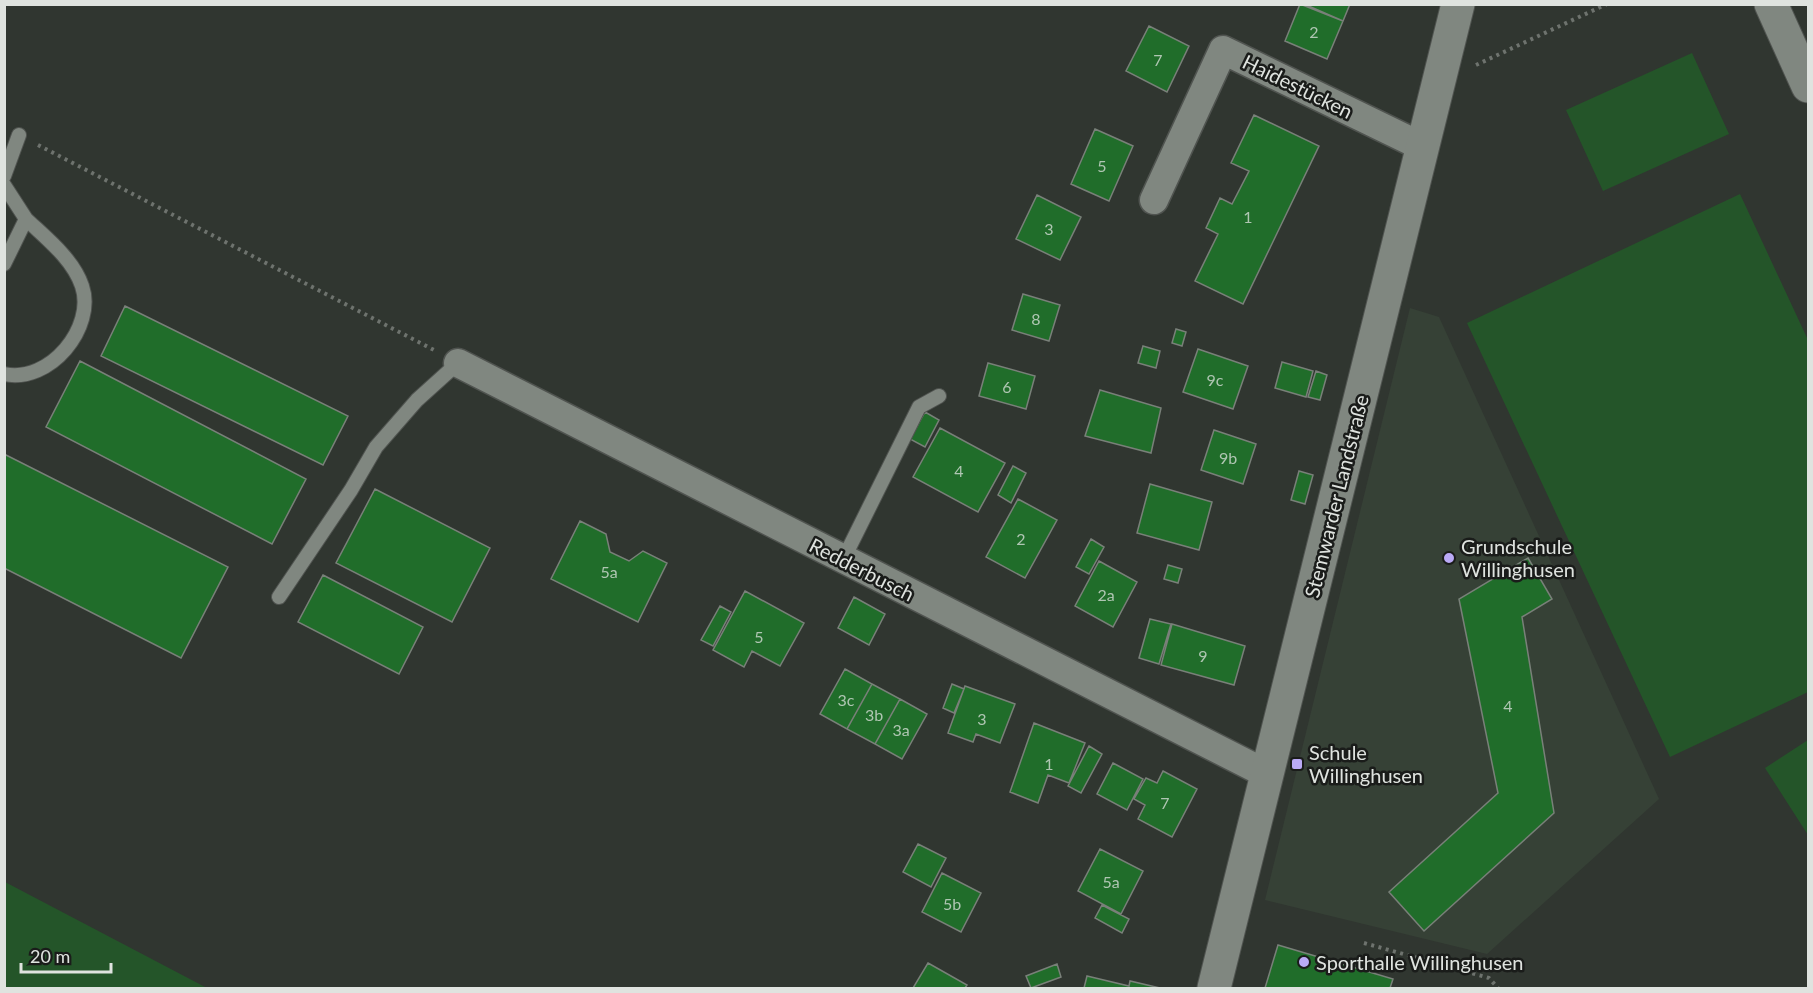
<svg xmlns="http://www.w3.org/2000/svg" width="1813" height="993" font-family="Lato,sans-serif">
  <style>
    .built { fill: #364136 }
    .green { fill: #245529 }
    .building { fill: #206d2a; stroke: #798079; stroke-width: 1.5 }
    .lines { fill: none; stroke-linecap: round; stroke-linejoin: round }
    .service-casing { stroke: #505450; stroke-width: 16 }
    .minor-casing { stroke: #505450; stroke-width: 31 }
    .tertiary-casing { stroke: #505450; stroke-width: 35 }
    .path { stroke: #6e736e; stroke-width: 4; stroke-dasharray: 3 4.5; stroke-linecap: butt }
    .service { stroke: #808780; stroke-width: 14 }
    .minor { stroke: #808780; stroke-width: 28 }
    .tertiary { stroke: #808780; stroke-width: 33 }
    .poi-dot { fill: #baaaf6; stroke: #1a1c1a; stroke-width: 2 }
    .labels { text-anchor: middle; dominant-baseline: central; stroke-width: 5; stroke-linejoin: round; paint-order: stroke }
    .number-label { font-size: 16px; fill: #afc6b2 }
    .street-label { font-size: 20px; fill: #dfe3df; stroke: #1a1c1a }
    .poi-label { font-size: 20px; fill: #dfe3df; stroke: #1a1c1a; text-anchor: start }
  </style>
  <rect width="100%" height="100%" fill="#303630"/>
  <path class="built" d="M1410 308 1439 317 1659 799 1487 954 1265 900Z"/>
  <path class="green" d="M1692 53 1729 134 1603 191 1566 110Z
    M1740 194 1808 340V692L1670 757 1467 323Z
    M1808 740V835L1765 768Z
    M4 882H5L207 988H5Z"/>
  <path class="building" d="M1300 4 1343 21 1327 59 1285 41Z
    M1304 4H1350L1343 21Z
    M1149 26 1189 46 1167 92 1126 71Z
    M1254 115 1319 146 1243 304 1195 281 1218 234 1206 228 1220 198 1232 204 1249 171 1231 163Z
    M1095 129 1133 146 1109 201 1071 184Z
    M1037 195 1081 217 1060 260 1016 239Z
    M1023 294 1060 305 1049 341 1012 330Z
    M125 306 348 416 323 465 101 356Z
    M1176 329 1186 332 1182 346 1172 343Z
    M1143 346 1160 351 1156 368 1138 363Z
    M1198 349 1248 366 1233 409 1183 392Z
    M80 361 306 479 272 544 46 427Z
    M1282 362 1313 371 1306 397 1275 388Z
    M988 363 1035 376 1026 409 979 396Z
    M1316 371 1327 375 1320 400 1308 397Z
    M1100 390 1161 408 1151 453 1085 436Z
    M925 412 939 420 925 447 910 439Z
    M940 428 1005 463 978 512 913 477Z
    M1214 430 1256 444 1243 484 1201 470Z
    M4 454 228 567 181 658 4 568Z
    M1013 466 1026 473 1011 503 998 495Z
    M1299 471 1313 475 1305 504 1291 500Z
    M1150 484 1212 502 1199 550 1137 533Z
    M375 489 490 548 452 622 336 563Z
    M1018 499 1057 520 1025 578 986 557Z
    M580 521 606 534 610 552 629 561 643 551 667 563 638 622 551 579Z
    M1091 539 1104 547 1089 574 1076 567Z
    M1528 558 1552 599 1522 617 1554 813 1424 931 1389 892 1498 793 1459 599Z
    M1099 561 1137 582 1113 627 1075 606Z
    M1168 565 1182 569 1178 583 1164 579Z
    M323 575 423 627 399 674 298 622Z
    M745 591 804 623 780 666 752 651 744 667 713 650Z
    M854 597 885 614 869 645 838 628Z
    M720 606 731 612 713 646 701 640Z
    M1150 619 1171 624 1159 664 1139 658Z
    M1172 624 1245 646 1234 685 1161 665Z
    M845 669 872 684 847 729 820 714Z
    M872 684 900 699 875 744 847 729Z
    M952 684 964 689 954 713 943 708Z
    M965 686 1015 704 1000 743 976 734 973 742 948 733Z
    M900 699 927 714 902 759 875 744Z
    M1034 723 1085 743 1069 783 1048 775 1038 803 1010 792Z
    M1089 746 1102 754 1081 793 1068 786Z
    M1113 763 1143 779 1127 810 1097 794Z
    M1163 771 1197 789 1172 837 1138 819 1145 805 1134 799 1146 778 1157 783Z
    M918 844 946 858 931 887 903 872Z
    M1100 849 1143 871 1121 914 1078 891Z
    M942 873 981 893 961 932 922 912Z
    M1102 905 1129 919 1122 933 1095 918Z
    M1278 945 1393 979 1390 988H1265Z
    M928 963 967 985 965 988H913Z
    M1057 964 1061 977 1031 988 1026 976Z
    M1087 976 1129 986 1130 981 1160 988H1084Z"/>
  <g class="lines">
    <defs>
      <path id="service" d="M4 176 19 135
        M4 185 26 219 4 264
        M4 374C50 384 96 327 82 286 73 259 46 238 26 219
        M843 560 919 407 939 396
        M279 597 351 490 376 447 417 400 458 363"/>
      <path id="minor" d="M1154 200 1223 50 1423 147
        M458 363 1267 774"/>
      <path id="tertiary" d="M1771 4 1808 86
        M1214 988 1458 4"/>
    </defs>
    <use href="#service" class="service-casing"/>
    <use href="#minor" class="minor-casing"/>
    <use href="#tertiary" class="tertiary-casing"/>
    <path class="path" d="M1476 65 1607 4
      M38 145 434 350
      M1364 943 1489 978 1498 988"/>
    <use href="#service" class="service"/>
    <use href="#minor" class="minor"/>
    <use href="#tertiary" class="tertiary"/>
  </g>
  <g class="poi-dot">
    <circle cx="1449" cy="558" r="6"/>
    <rect x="1291" y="758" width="12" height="12" rx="3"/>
    <circle cx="1304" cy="962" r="6"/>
  </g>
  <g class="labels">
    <g class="number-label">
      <text x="1314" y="31">2</text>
      <text x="1158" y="59">7</text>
      <text x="1102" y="165">5</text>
      <text x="1248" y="216">1</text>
      <text x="1049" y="228">3</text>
      <text x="1036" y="318">8</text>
      <text x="1215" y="379">9c</text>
      <text x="1007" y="386">6</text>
      <text x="1228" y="457">9b</text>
      <text x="959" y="470">4</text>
      <text x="1021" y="538">2</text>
      <text x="609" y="571">5a</text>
      <text x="1106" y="594">2a</text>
      <text x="759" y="636">5</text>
      <text x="1203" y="655">9</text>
      <text x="846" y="699">3c</text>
      <text x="1508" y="705">4</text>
      <text x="874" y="714">3b</text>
      <text x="982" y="718">3</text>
      <text x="901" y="729">3a</text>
      <text x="1049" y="763">1</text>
      <text x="1165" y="802">7</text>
      <text x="1111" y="881">5a</text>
      <text x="952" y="903">5b</text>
    </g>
    <g class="street-label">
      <text transform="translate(1298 86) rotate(26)">Haidestücken</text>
      <text transform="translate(1336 496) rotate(-76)">Stemwarder Landstraße</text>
      <text transform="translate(862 569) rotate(27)">Redderbusch</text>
    </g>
    <g class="poi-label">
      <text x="1461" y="546">Grundschule<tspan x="1461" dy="23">Willinghusen</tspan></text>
      <text x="1309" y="752">Schule<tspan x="1309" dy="23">Willinghusen</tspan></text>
      <text x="1316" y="962">Sporthalle Willinghusen</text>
    </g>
  </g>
  <rect width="1813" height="993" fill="none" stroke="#dfe3df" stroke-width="12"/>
  <path d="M21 963v9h90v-9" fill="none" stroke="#dfe3df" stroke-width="3"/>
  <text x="30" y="963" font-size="18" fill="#dfe3df" stroke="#1a1c1a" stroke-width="4.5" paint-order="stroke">20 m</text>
</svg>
